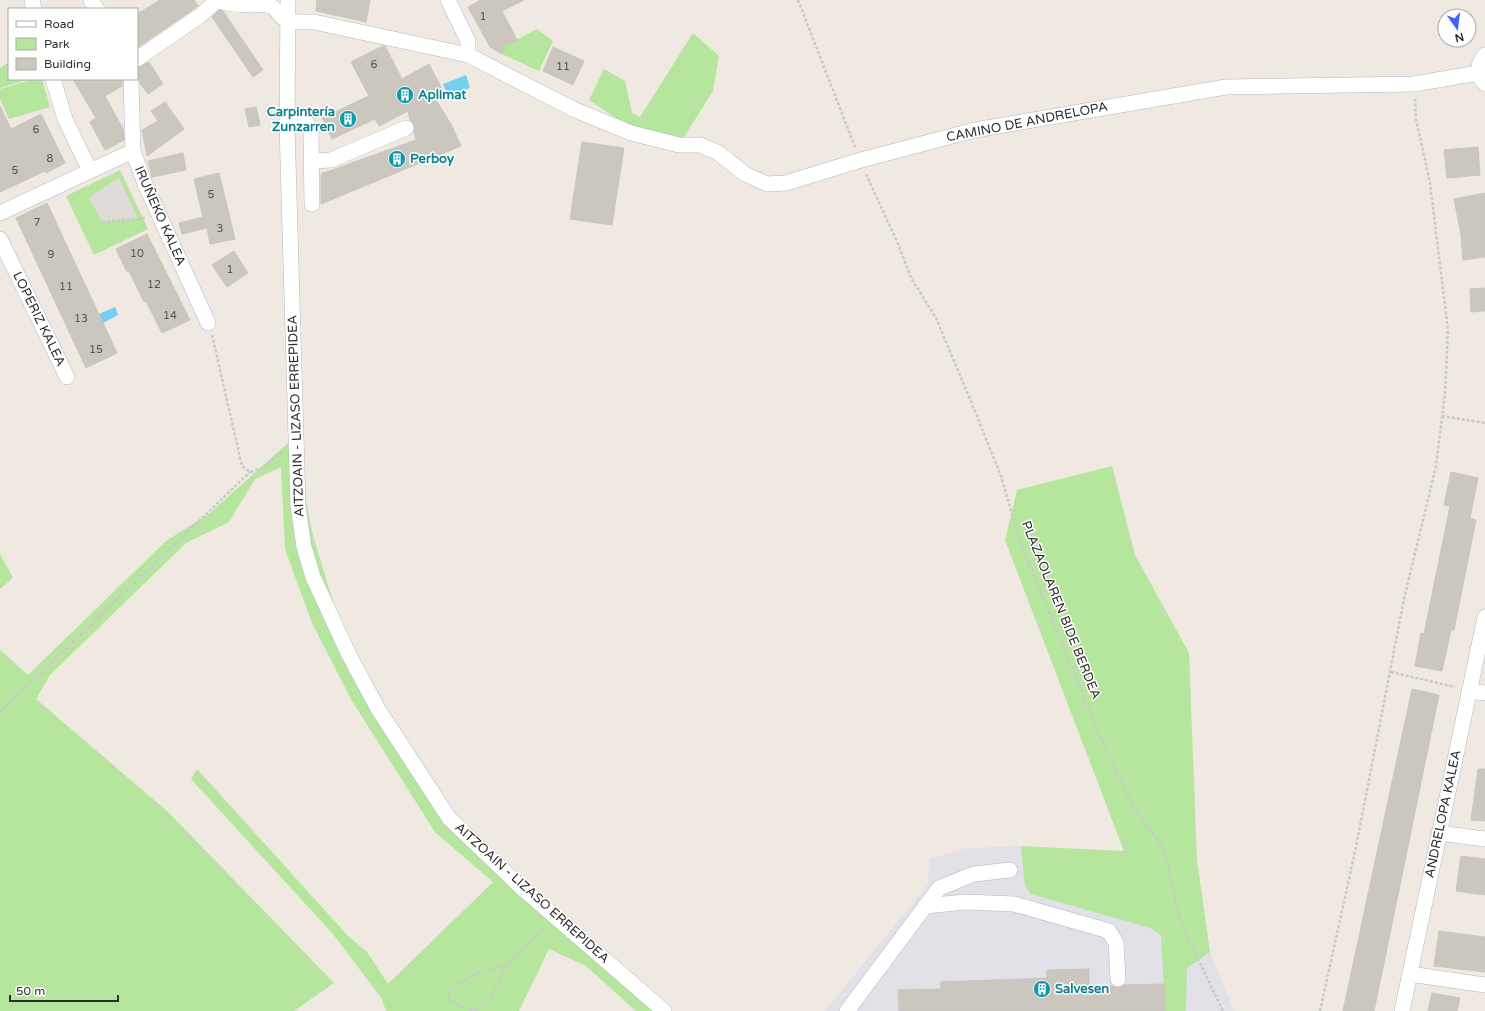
<svg xmlns="http://www.w3.org/2000/svg" width="1485" height="1011" font-family="'Varela Round',sans-serif">
  <style>
    .industrial { fill: #e3e1e8 }
    .green { fill: #b6e59e }
    .plaza { fill: #dfdcd8 }
    .water { fill: #75cff0 }
    .building { fill: #cbc7bf; stroke: #cbc5ba }
    .lines { fill: none; stroke-linecap: round; stroke-linejoin: round }
    .minor-casing { stroke: #b4b7c1; stroke-width: 16 }
    .path { stroke: #c9c9c9; stroke-width: 2.5; stroke-dasharray: 3 2; stroke-linecap: butt }
    .minor { stroke: #fff; stroke-width: 15 }
    .labels { text-anchor: middle; dominant-baseline: central; stroke-width: 3; stroke-linejoin: round; paint-order: stroke }
    .number-label { font-size: 11px; fill: #555452 }
    .culture-label { font-size: 13px; font-weight: bold; fill: #0d838f; stroke: #fff; text-anchor: start }
    .street-label { font-size: 13px; fill: #2e2e2e; stroke: #fff }
  </style>
  <rect width="100%" height="100%" fill="#efe9e1"/>
  <path class="industrial" d="M1021 846 1124 852 1210 952 1234 1011H825L928 884 929 859 967 848Z"/>
  <path class="green" d="M537 29 553 41 539 71 502 54 504 46Z
    M693 33 719 56 713 91 679 145 644 137 589 100 604 69 625 81 632 113 640 117Z
    M9 62V79H30L0 88V68Z
    M33 79H42L50 107 9 119 0 99V89Z
    M120 170 148 229 94 255 66 196Z
    M298 434 301 473 312 532 349 655 410 760 506 872 664 1011H636L586 966 549 949 519 1011H386L382 999 333 934 191 779 197 769 348 936 367 952 388 984 493 882 435 832 352 701 312 623 285 549 281 467 255 479 229 522 186 543 50 675 36 699 168 812 334 983 294 1011H0V650L28 675 166 541 210 513Z
    M1112 466 1135 555 1189 653 1197 860 1210 952 1187 968 1186 1011H1165L1161 935 1150 928 1031 894 1025 886 1021 846 1124 851 1005 540 1017 490Z
    M0 554 13 578 0 589Z"/>
  <path class="plaza" d="M119 177 138 219 102 222 89 198Z"/>
  <path class="water" d="M466 75 470 88 448 96 443 84Z
    M115 307 118 315 103 323 99 314Z"/>
  <path class="building" d="M160 0H194L198 6 137 48V14Z
    M317 0H370L366 22 316 11Z
    M481 0H524L502 11 517 40 504 46 502 54 490 47 468 7Z
    M219 10 223 11 263 70 253 77 212 17Z
    M383 46H385L402 79 429 64 444 93 434 97 451 124 461 146 321 204V174L416 140 414 132V125L410 120 408 111 379 126 375 119 332 139 322 118 369 96 351 62Z
    M553 47 584 61 573 85 543 71Z
    M149 62 163 84 148 94 140 83 137 68Z
    M73 79H122V86L105 96 123 129 124 140 105 150 90 122 96 118Z
    M165 102 184 129 147 156 142 130 158 121 151 111Z
    M0 106 11 129 41 114 65 163 46 173 45 171 0 192Z
    M256 107 260 125 249 127 245 109Z
    M582 142 624 148 612 225 570 219Z
    M1478 147 1480 175 1447 178 1444 150Z
    M183 153 186 170 152 177 148 161Z
    M219 173 235 239 210 244 207 228 182 234 179 223 203 217 194 179Z
    M1485 193V257L1463 260 1461 235 1454 199Z
    M47 203 117 353 86 368 16 218Z
    M147 234 190 320 162 333 146 301 144 302 129 271 127 272 116 249Z
    M234 251 248 273 227 287 212 265Z
    M1485 288V311L1471 312 1470 289Z
    M1451 472 1478 478 1470 518 1476 520 1454 630H1451L1442 671 1415 666 1421 633 1424 634 1450 506 1444 505Z
    M1412 689 1439 695 1391 929 1374 1011H1343Z
    M1478 769H1485V821L1471 820Z
    M1461 856 1485 859V895L1456 891Z
    M1439 931 1485 937V972L1434 966Z
    M1089 969V987L1112 986 1118 988 1124 985 1164 984 1165 1011H899L898 990 941 989V982L1047 978V970Z
    M1432 993 1460 998 1457 1011H1428Z"/>
  <g class="lines">
    <defs>
      <path id="minor" d="M32 0 34 9
        M217 0C233 7 249 3 266 5 276 6 277 13 283 18 290 23 305 22 314 22L468 55 573 109 631 133 679 145H700L717 152 745 174 767 184 786 183 861 160 975 130 1226 87 1414 84 1478 73
        M288 0 287 126 298 506 304 547 313 577 349 655 378 709 449 818 521 887 664 1011
        M448 0 468 41V55
        M91 1 97 9
        M1485 55C1477 64 1476 75 1485 84
        M137 59 201 15 217 0
        M53 79 65 119 90 171
        M131 79 133 151 145 184 208 323
        M287 110 306 122 311 131 312 204
        M312 161 331 160 406 128
        M0 213 133 151
        M0 239 67 377
        M1469 691 1485 693
        M1439 833 1485 839
        M925 906 965 902 1014 904 1109 931 1116 943 1118 979
        M1410 974 1485 985
        M847 1011 939 888 974 874 1010 870
        M1402 1011 1485 617"/>
    </defs>
    <use href="#minor" class="minor-casing"/>
    <path class="path" d="M798 0 855 147
      M866 174 899 246 911 278 936 318 972 404 1001 476 1020 542 1105 748 1133 806 1160 843 1167 861 1180 921 1223 1011
      M102 222 145 218
      M212 335 242 466 250 472 261 469 282 452
      M1442 416 1485 423
      M1391 672 1455 687
      M0 712 250 472
      M507 965 487 1004 475 1011 462 1007 449 999 448 989 481 972 507 965 540 933 544 925
      M1320 1011 1356 847 1404 599 1436 466 1445 393 1448 330 1430 183 1416 119 1415 97"/>
    <use href="#minor" class="minor"/>
  </g>
  <defs>
    <symbol id="building-disc" viewBox="-11 -11 22 22"><circle r="9.5" fill="#0f9aa8" stroke="#fff"/><path d="M-4-6H4V6H1V3H-1V6H-4ZM-2.5-4.3h1.7v1.8h-1.7ZM.8-4.3h1.7v1.8H.8ZM-2.5-1h1.7V.8h-1.7ZM.8-1h1.7V.8H.8Z" fill="#fff"/></symbol>
  </defs>
  <g fill-rule="evenodd">
    <use href="#building-disc" x="395" y="85" width="20" height="20"/>
    <use href="#building-disc" x="338" y="109" width="20" height="20"/>
    <use href="#building-disc" x="387" y="149" width="20" height="20"/>
    <use href="#building-disc" x="1032" y="979" width="20" height="20"/>
  </g>
  <g class="labels">
    <g class="number-label">
      <text x="483" y="16">1</text>
      <text x="374" y="64">6</text>
      <text x="563" y="66">11</text>
      <text x="36" y="129">6</text>
      <text x="50" y="158">8</text>
      <text x="15" y="170">5</text>
      <text x="211" y="194">5</text>
      <text x="37" y="222">7</text>
      <text x="220" y="228">3</text>
      <text x="137" y="253">10</text>
      <text x="51" y="254">9</text>
      <text x="230" y="269">1</text>
      <text x="154" y="284">12</text>
      <text x="66" y="286">11</text>
      <text x="170" y="315">14</text>
      <text x="81" y="318">13</text>
      <text x="96" y="349">15</text>
    </g>
    <g class="culture-label">
      <text x="418" y="95">Aplimat</text>
      <text x="335" y="112" text-anchor="end">Carpintería<tspan x="335" dy="15">Zunzarren</tspan></text>
      <text x="410" y="159">Perboy</text>
      <text x="1055" y="989">Salvesen</text>
    </g>
    <g class="street-label">
      <text transform="translate(1027 122) rotate(-11)">CAMINO DE ANDRELOPA</text>
      <text transform="translate(160 216) rotate(66)">IRUÑEKO KALEA</text>
      <text transform="translate(39 319) rotate(64)">LOPERIZ KALEA</text>
      <text transform="translate(296 416) rotate(-92)">AITZOAIN - LIZASO ERREPIDEA</text>
      <text transform="translate(1061 610) rotate(68)">PLAZAOLAREN BIDE BERDEA</text>
      <text transform="translate(1443 814) rotate(-78)">ANDRELOPA KALEA</text>
      <text transform="translate(532 893) rotate(42)">AITZOAIN - LIZASO ERREPIDEA</text>
    </g>
  </g>
  <rect x="8" y="8" width="130" height="72" fill="#ffffff" stroke="#ababab"/>
  <rect x="16" y="21" width="20" height="6" fill="#ffffff" stroke="#ababab"/>
  <text x="44" y="28" font-size="12" fill="#2e2e2e">Road</text>
  <rect x="16" y="38" width="20" height="12" fill="#b6e59e" stroke="#ababab"/>
  <text x="44" y="48" font-size="12" fill="#2e2e2e">Park</text>
  <rect x="16" y="58" width="20" height="12" fill="#cbc7bf" stroke="#ababab"/>
  <text x="44" y="68" font-size="12" fill="#2e2e2e">Building</text>
  <g transform="translate(1457 28) rotate(166)"><circle r="19" fill="#ffffff" stroke="#ababab"/>
  <path d="M0-3L7 15L0 10L-7 15Z" fill="#4264fb"/>
  <text y="-6" font-size="11" font-weight="bold" text-anchor="middle" fill="#2e2e2e">N</text>
  </g>
  <path d="M10 995v6h108v-6" fill="none" stroke="#2e2e2e" stroke-width="2"/>
  <text x="16" y="995" font-size="12" fill="#2e2e2e" stroke="#ffffff" stroke-width="3" paint-order="stroke">50 m</text>
</svg>
